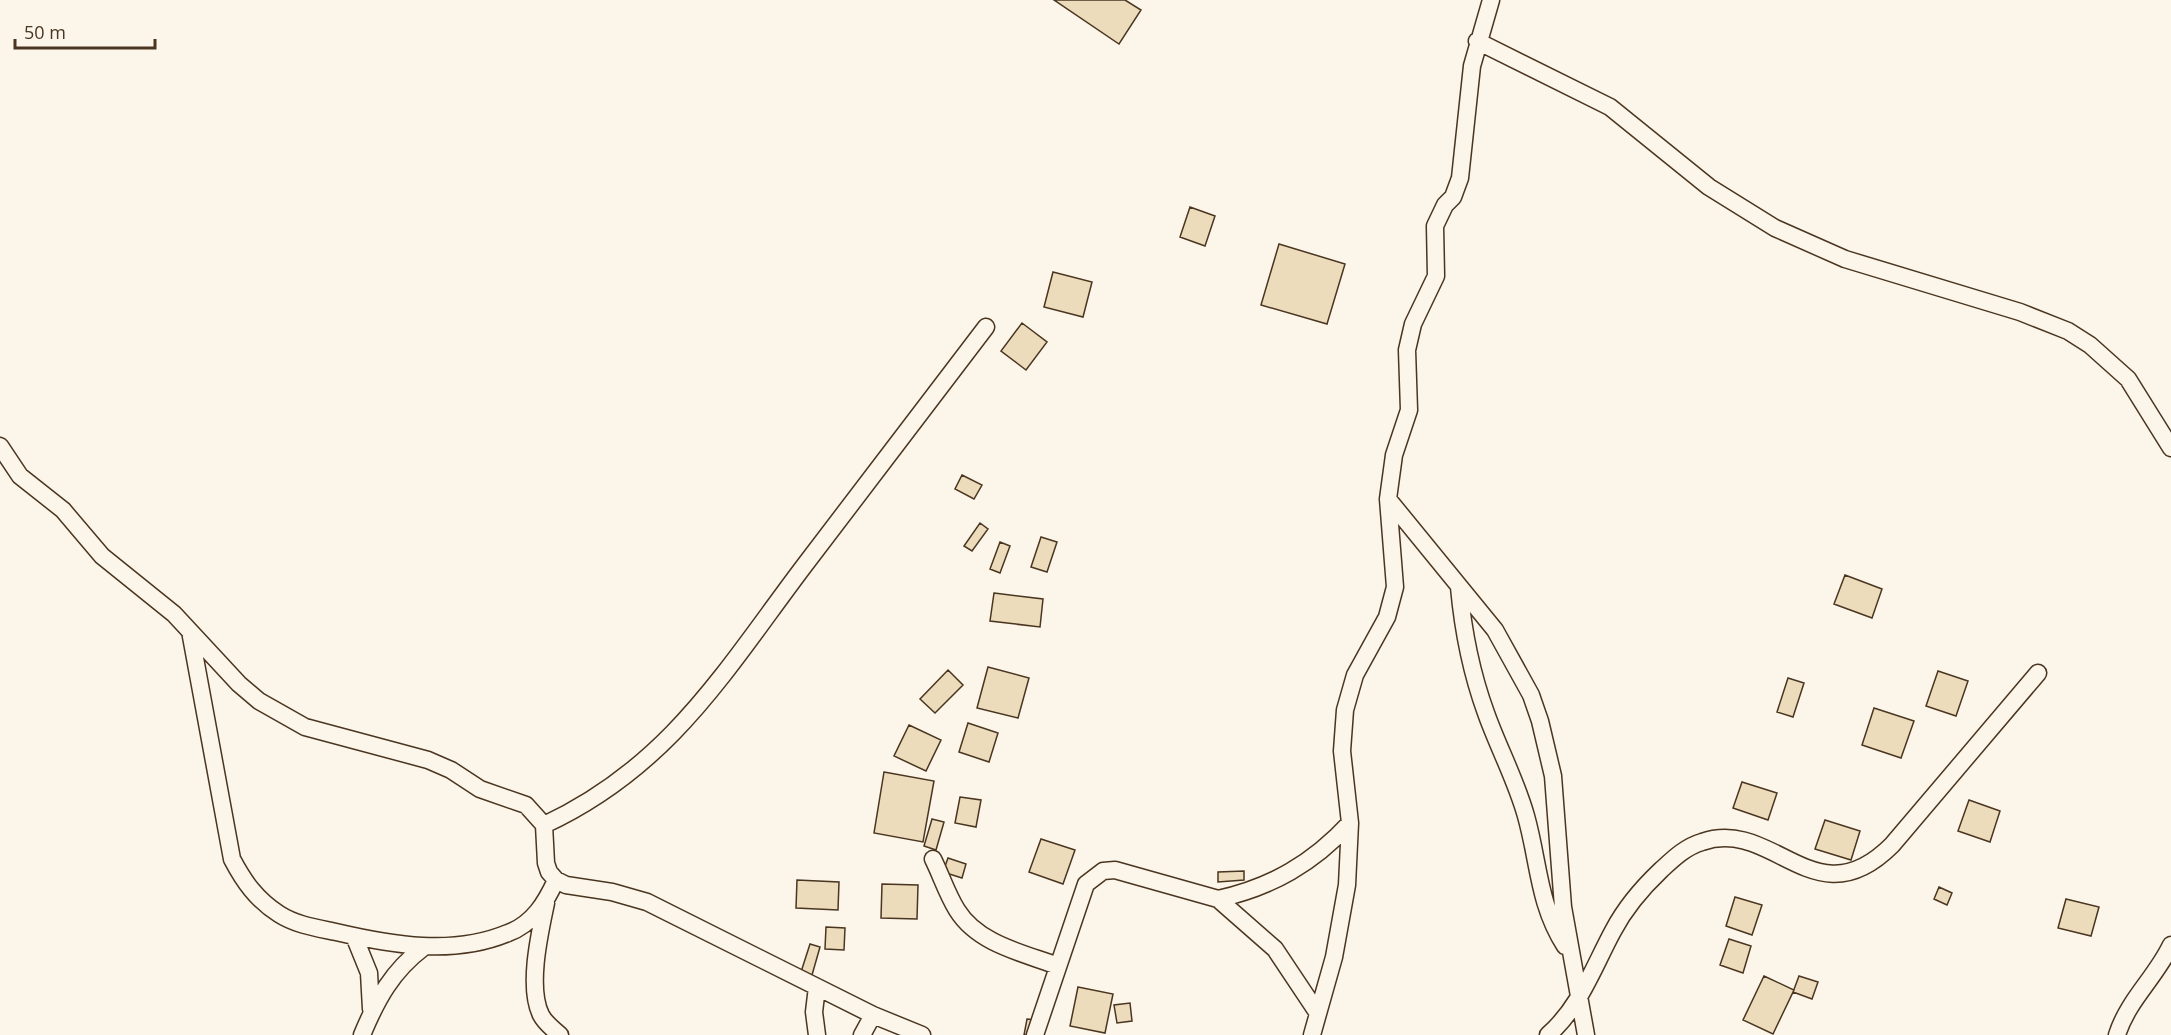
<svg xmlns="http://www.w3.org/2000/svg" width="2171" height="1035" font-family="'Open Sans',sans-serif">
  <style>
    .building { fill: #ecdcbc; stroke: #4a3520; stroke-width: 1.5 }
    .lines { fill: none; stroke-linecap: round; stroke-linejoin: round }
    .street-casing { stroke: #4a3520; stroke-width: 19 }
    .street { stroke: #fbf6e9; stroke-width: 16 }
  </style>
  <rect width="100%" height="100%" fill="#fbf6e9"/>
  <path class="building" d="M1054 0H1125L1141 10 1119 44Z
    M1190 207 1215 216 1205 246 1180 237Z
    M1279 244 1345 264 1327 324 1261 305Z
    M1053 272 1092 282 1083 317 1044 307Z
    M1022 323 1047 342 1026 370 1001 351Z
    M962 475 982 485 974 499 955 489Z
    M980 523 988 529 972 551 964 546Z
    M1041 537 1057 542 1047 572 1031 567Z
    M1000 542 1010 546 1000 573 990 569Z
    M1845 575 1882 589 1872 618 1834 604Z
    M994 593 1043 599 1040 627 990 621Z
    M988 667 1029 678 1018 718 977 708Z
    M948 670 963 685 935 713 920 699Z
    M1938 671 1968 681 1956 716 1926 706Z
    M1788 678 1804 683 1793 717 1777 712Z
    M1874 708 1914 721 1901 758 1862 745Z
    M968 723 998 733 989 762 959 752Z
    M909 725 941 740 926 771 894 756Z
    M884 772 934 781 923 842 874 833Z
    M1742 782 1777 793 1768 820 1733 808Z
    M960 797 981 800 976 827 955 823Z
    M1969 800 2000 811 1990 842 1958 831Z
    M932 819 944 822 936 850 924 846Z
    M1825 820 1860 831 1851 860 1815 849Z
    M1041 839 1075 850 1063 884 1029 872Z
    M948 858 966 864 962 878 943 872Z
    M1244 871V880L1218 882V872Z
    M797 880 839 882 838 910 796 908Z
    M882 884 918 885 917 919 881 918Z
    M1939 887 1952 893 1947 905 1934 899Z
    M1735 897 1762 905 1752 935 1726 926Z
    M2066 899 2099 907 2091 936 2058 928Z
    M826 927 845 928 844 950 825 949Z
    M1729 939 1751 946 1743 973 1720 965Z
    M810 944 820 947 812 975 801 972Z
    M1764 976 1794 990 1773 1034 1743 1020Z
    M1799 976 1818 982 1812 999 1793 992Z
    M1078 987 1113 994 1105 1033 1070 1026Z
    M1130 1003 1132 1021 1117 1023 1114 1005Z
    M1027 1019 1035 1020 1032 1035H1024Z"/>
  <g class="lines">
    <defs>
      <path id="street" d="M1477 41 1610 107 1709 187 1775 228 1845 259 2020 312 2068 331 2090 345 2128 379 2171 448
        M0 446 20 476 63 510 102 556 174 614 239 684 259 701 305 727 428 760 451 770 480 789 526 805 544 825 546 863 549 872 556 880 566 885 612 892 647 902 873 1015 922 1035
        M1388 499 1495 630 1531 695 1540 721 1553 776 1563 907 1586 1035
        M1459 587C1463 631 1471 672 1486 713 1498 747 1516 780 1526 816 1539 862 1538 904 1565 946
        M190 631 232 859C244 882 257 900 279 914 296 925 317 928 336 932 392 945 453 956 508 933 533 924 546 902 556 880
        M544 825C669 767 724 672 804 566 865 486 925 407 986 327
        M933 859C941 875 947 894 957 910 978 944 1023 953 1058 966
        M1218 899C1272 887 1313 863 1350 823
        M546 903C540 932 527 987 541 1015 545 1023 553 1029 560 1035
        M354 936 369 973 371 1009
        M817 987 814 1012 817 1035
        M362 1035C377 999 392 971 424 947
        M862 1035 873 1015
        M1035 1035 1086 884 1103 871 1115 870 1218 899 1275 949 1317 1012
        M1312 1035 1334 957 1347 885 1350 823 1342 751 1345 710 1355 675 1387 617 1395 587 1388 499 1394 455 1409 410 1407 350 1413 324 1436 276 1435 226 1445 205 1453 197 1460 178 1472 66 1491 0
        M1548 1035C1580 1007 1593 968 1613 931 1625 908 1642 888 1661 870 1673 859 1685 847 1702 842 1774 817 1815 922 1892 845L2038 673
        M2117 1035C2128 1000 2156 977 2171 945"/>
    </defs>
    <use href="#street" class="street-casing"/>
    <use href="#street" class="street"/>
  </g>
  <path d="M15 39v9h140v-9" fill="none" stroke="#4a3520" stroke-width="3"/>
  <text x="24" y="39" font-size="18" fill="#4a3520" stroke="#fbf6e9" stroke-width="4.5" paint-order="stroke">50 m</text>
</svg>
